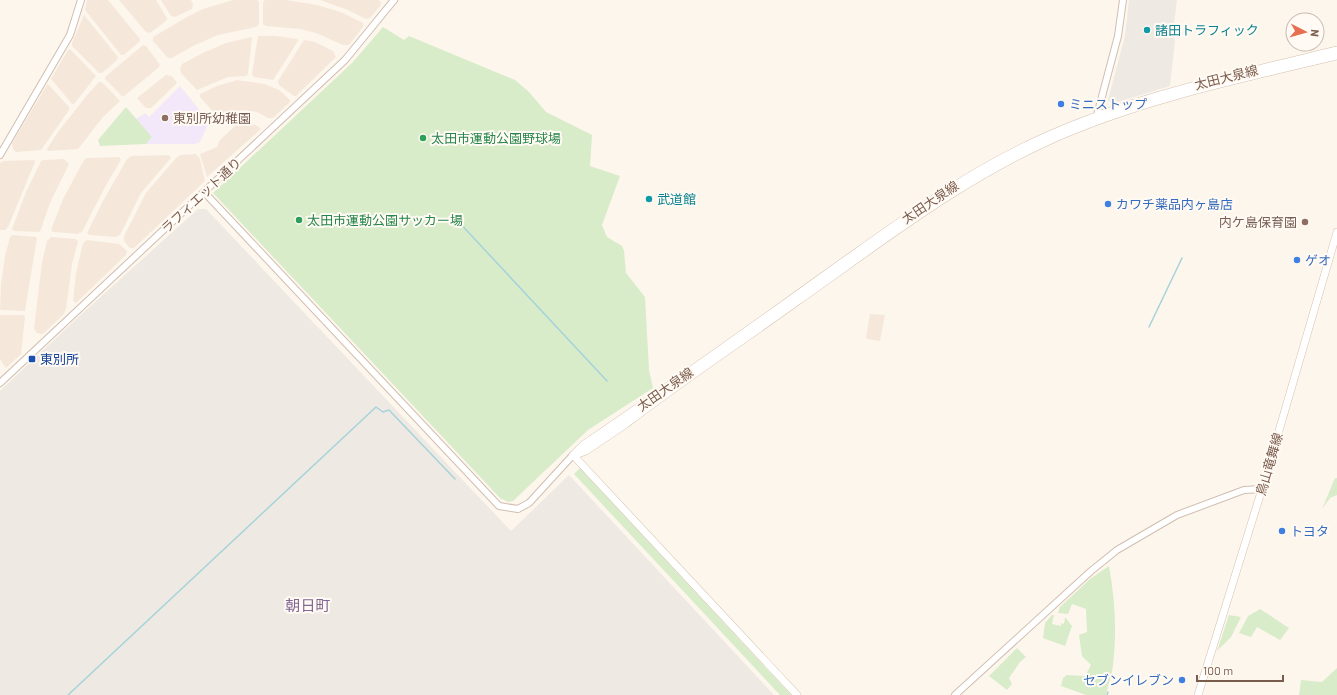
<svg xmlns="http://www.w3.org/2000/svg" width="1337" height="695" font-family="Barlow,'Noto Sans JP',sans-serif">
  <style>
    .residential { fill: #f5e8da }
    .industrial { fill: #efe9e4 }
    .education { fill: #f3e8fa }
    .green { fill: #d8ecc9 }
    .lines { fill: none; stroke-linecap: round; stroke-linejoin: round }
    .stream { stroke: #a5d3da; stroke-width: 1.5 }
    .tertiary-casing { stroke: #d1beb0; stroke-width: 8 }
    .secondary-casing { stroke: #d6c0b0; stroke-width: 8 }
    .tertiary { stroke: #fff; stroke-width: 6 }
    .secondary { stroke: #fff; stroke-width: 7 }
    .culture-dot { fill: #0f9aa8; stroke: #fffaf3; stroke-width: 1.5 }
    .shop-dot { fill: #3f7fe0; stroke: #fffaf3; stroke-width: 1.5 }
    .education-dot { fill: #8d6e63; stroke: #fffaf3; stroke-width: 1.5 }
    .leisure-dot { fill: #2e9e5b; stroke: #fffaf3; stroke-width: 1.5 }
    .transit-dot { fill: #1a4fb4; stroke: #fffaf3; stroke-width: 1.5 }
    .labels { text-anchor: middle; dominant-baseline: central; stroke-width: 4; stroke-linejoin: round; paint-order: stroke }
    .culture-label { font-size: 13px; fill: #0d838f; stroke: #fffaf3; text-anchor: start }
    .street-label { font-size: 13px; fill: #7a5c4d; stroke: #fffaf3 }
    .shop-label { font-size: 13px; fill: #366cbe; stroke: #fffaf3; text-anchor: start }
    .education-label { font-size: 13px; fill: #785e54; stroke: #fffaf3; text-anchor: start }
    .leisure-label { font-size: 13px; fill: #27864d; stroke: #fffaf3; text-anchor: start }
    .transit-label { font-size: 13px; fill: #164399; stroke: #fffaf3; text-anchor: start }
    .quarter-label { font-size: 15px; fill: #846695; stroke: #fffaf3 }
  </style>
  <rect width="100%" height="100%" fill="#fdf6ec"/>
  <path class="residential" d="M87 0H108L140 39V41L124 55H121L85 10Z
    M119 0H156L167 18 166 21 150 33 146 32Z
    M161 0H191L193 4 192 9 175 17 171 16Z
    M233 0H257L259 2V24L256 27 218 35 193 46 172 58H168L153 41V37L187 17 203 9Z
    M265 0H286L317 5 341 12 363 23V27L349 45H343L316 33 300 29 266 26 263 24V2Z
    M320 0H379L381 2 380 6 370 18 366 19 348 10Z
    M84 15 118 57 117 60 102 73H99L72 46V43Z
    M258 36H276L297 39 298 41 273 80 254 77 252 74Z
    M252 37 248 74 246 76 228 77 197 90 181 73 180 69 182 64 205 52 226 43Z
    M304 40 315 42 333 51 336 57 296 96H294L279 85 278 81Z
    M143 45 146 46 160 65 158 68 123 97 105 79V77Z
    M70 49 96 76 74 104H72L51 79 68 50Z
    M166 75 172 76 177 83 151 108H146L137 98Z
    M237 80 265 84 279 90 290 100V102L273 118H268L257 112 243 110 216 115 200 97V94L217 86Z
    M99 82H102L120 101 103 117 78 149 48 151 47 149 58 132 88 94Z
    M47 85H49L69 107V110L41 150 16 152 13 149 12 143Z
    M241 123 256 125 261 129 207 177 200 154 217 147 220 140 236 125Z
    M196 154 200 159 205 181 134 248H130L124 241V236L146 193 177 157 181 155Z
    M169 155 171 158 141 193 120 235 116 237 89 235 87 233 103 201 127 159 132 156Z
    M119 157 121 160 105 187 82 232 78 234 53 232 51 230 63 199 84 160 87 158Z
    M64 159 69 164 50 203 40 232 14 231 12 229 26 192 41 161 43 160Z
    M34 160 35 162 8 227 5 230H0V163L3 161Z
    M13 235 36 237 37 238 25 311 0 310 1 284 5 256 10 237Z
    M51 237 76 239 78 242 72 264 66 309 64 314 43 334 37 333 34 329 42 262 47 241Z
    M87 240 119 244 127 251 126 255 76 303 73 301 76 273 83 243Z
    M870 314 885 315 880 341 867 339 866 337Z
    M0 315H24L25 317 21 354 6 368 0 359Z"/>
  <path class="industrial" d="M1129 0H1177L1173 32 1175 42 1170 86 1112 104 1108 100 1125 36Z
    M198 209H206L511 531 569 475 774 695H0V391L75 320Z"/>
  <path class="education" d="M180 86 209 122 200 142 195 144H146L152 137 136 119 145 113 149 117Z"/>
  <path class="green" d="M383 27 404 40 409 36 515 80 529 92 546 112 592 135 590 166 620 176 602 225 607 237 622 246 624 251 626 273 645 297 649 370 653 388 588 430 513 501 508 502 500 498 213 193 353 62Z
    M126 107 152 137 146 144 100 146 98 140Z
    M580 468 791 695H780L574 474Z
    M1335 478H1337V495L1330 498 1322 509Z
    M1109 566C1115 599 1117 632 1113 665 1112 675 1108 685 1106 695H1086L1061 686 1063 678 1067 675 1085 676 1091 665 1082 656 1079 635 1087 632 1086 609 1072 604 1068 614 1058 613 1060 607 1090 579Z
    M1260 609 1289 628 1280 640 1257 627 1251 637 1239 633 1248 616Z
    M1052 615H1054L1052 624 1061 626V623L1064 624 1065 617 1072 626 1065 646 1043 638 1045 623Z
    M1229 615 1241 617 1231 637 1217 651Z
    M1017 648 1026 657 1020 662 1009 678 1012 684 1007 690 989 676Z
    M1337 668V695H1299L1301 680 1322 682Z"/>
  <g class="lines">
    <path class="stream" d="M456 219 607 381
      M1149 327 1182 258
      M68 695 376 407 383 412 389 410 455 479
      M1107 695 1108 692"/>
    <defs>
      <path id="tertiary" d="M1096 119 1118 36 1123 0
        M0 155 70 35 81 0
        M204 192 499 506 518 509 529 503 573 455
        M0 383 345 60 394 0
        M955 695 1091 571 1117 550 1177 515 1244 490 1262 489"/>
      <path id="secondary" d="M573 455 583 445C664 390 744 333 823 276 887 231 949 184 1019 149 1120 99 1229 76 1337 50
        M573 455 797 695
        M575 455 586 451 626 424C682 381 741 342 798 301 886 239 967 175 1067 133 1153 97 1246 78 1337 56
        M1198 695 1262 489 1337 232"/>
    </defs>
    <use href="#tertiary" class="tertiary-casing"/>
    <use href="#secondary" class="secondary-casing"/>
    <use href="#tertiary" class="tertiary"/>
    <use href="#secondary" class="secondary"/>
  </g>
  <g class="culture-dot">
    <circle cx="1147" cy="30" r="4"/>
    <circle cx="649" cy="199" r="4"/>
  </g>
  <g class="shop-dot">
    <circle cx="1061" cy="104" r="4"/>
    <circle cx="1108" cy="204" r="4"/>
    <circle cx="1297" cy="260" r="4"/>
    <circle cx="1282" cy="531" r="4"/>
    <circle cx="1182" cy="680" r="4"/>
  </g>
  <g class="education-dot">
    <circle cx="165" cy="118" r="4"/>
    <circle cx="1305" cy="222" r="4"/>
  </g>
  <g class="leisure-dot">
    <circle cx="423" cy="138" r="4"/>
    <circle cx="299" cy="220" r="4"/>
  </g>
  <rect class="transit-dot" x="28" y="355" width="8" height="8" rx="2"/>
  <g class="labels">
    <g class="culture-label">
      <text x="1155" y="30">諸田トラフィック</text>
      <text x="657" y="199">武道館</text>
    </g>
    <g class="street-label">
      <text transform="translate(1226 77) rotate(-14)">太田大泉線</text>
      <text transform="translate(201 195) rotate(-43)">ラフィエット通り</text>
      <text transform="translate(930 202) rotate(-34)">太田大泉線</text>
      <text transform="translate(665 389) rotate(-35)">太田大泉線</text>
      <text transform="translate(1269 464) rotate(-74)">鳥山竜舞線</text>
    </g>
    <g class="shop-label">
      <text x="1069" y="104">ミニストップ</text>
      <text x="1116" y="204">カワチ薬品内ヶ島店</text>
      <text x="1305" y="260">ゲオ</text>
      <text x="1290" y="531">トヨタ</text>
      <text x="1174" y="680" text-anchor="end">セブンイレブン</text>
    </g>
    <g class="education-label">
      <text x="173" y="118">東別所幼稚園</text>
      <text x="1297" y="222" text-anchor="end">内ケ島保育園</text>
    </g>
    <g class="leisure-label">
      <text x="431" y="138">太田市運動公園野球場</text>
      <text x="307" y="220">太田市運動公園サッカー場</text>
    </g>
    <g class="transit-label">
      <text x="40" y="359">東別所</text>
    </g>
    <g class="quarter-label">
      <text x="308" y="605">朝日町</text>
    </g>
  </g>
  <g transform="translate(1305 32) rotate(96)"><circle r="19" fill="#fffaf3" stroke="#cabbb1"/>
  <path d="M0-3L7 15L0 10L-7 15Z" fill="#e76f51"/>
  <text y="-6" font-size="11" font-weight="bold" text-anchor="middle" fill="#7a5c4d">N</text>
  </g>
  <path d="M1197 675v6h86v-6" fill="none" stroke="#7a5c4d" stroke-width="2"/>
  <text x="1203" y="675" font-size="12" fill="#7a5c4d" stroke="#fffaf3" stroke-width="3" paint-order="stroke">100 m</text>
</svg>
